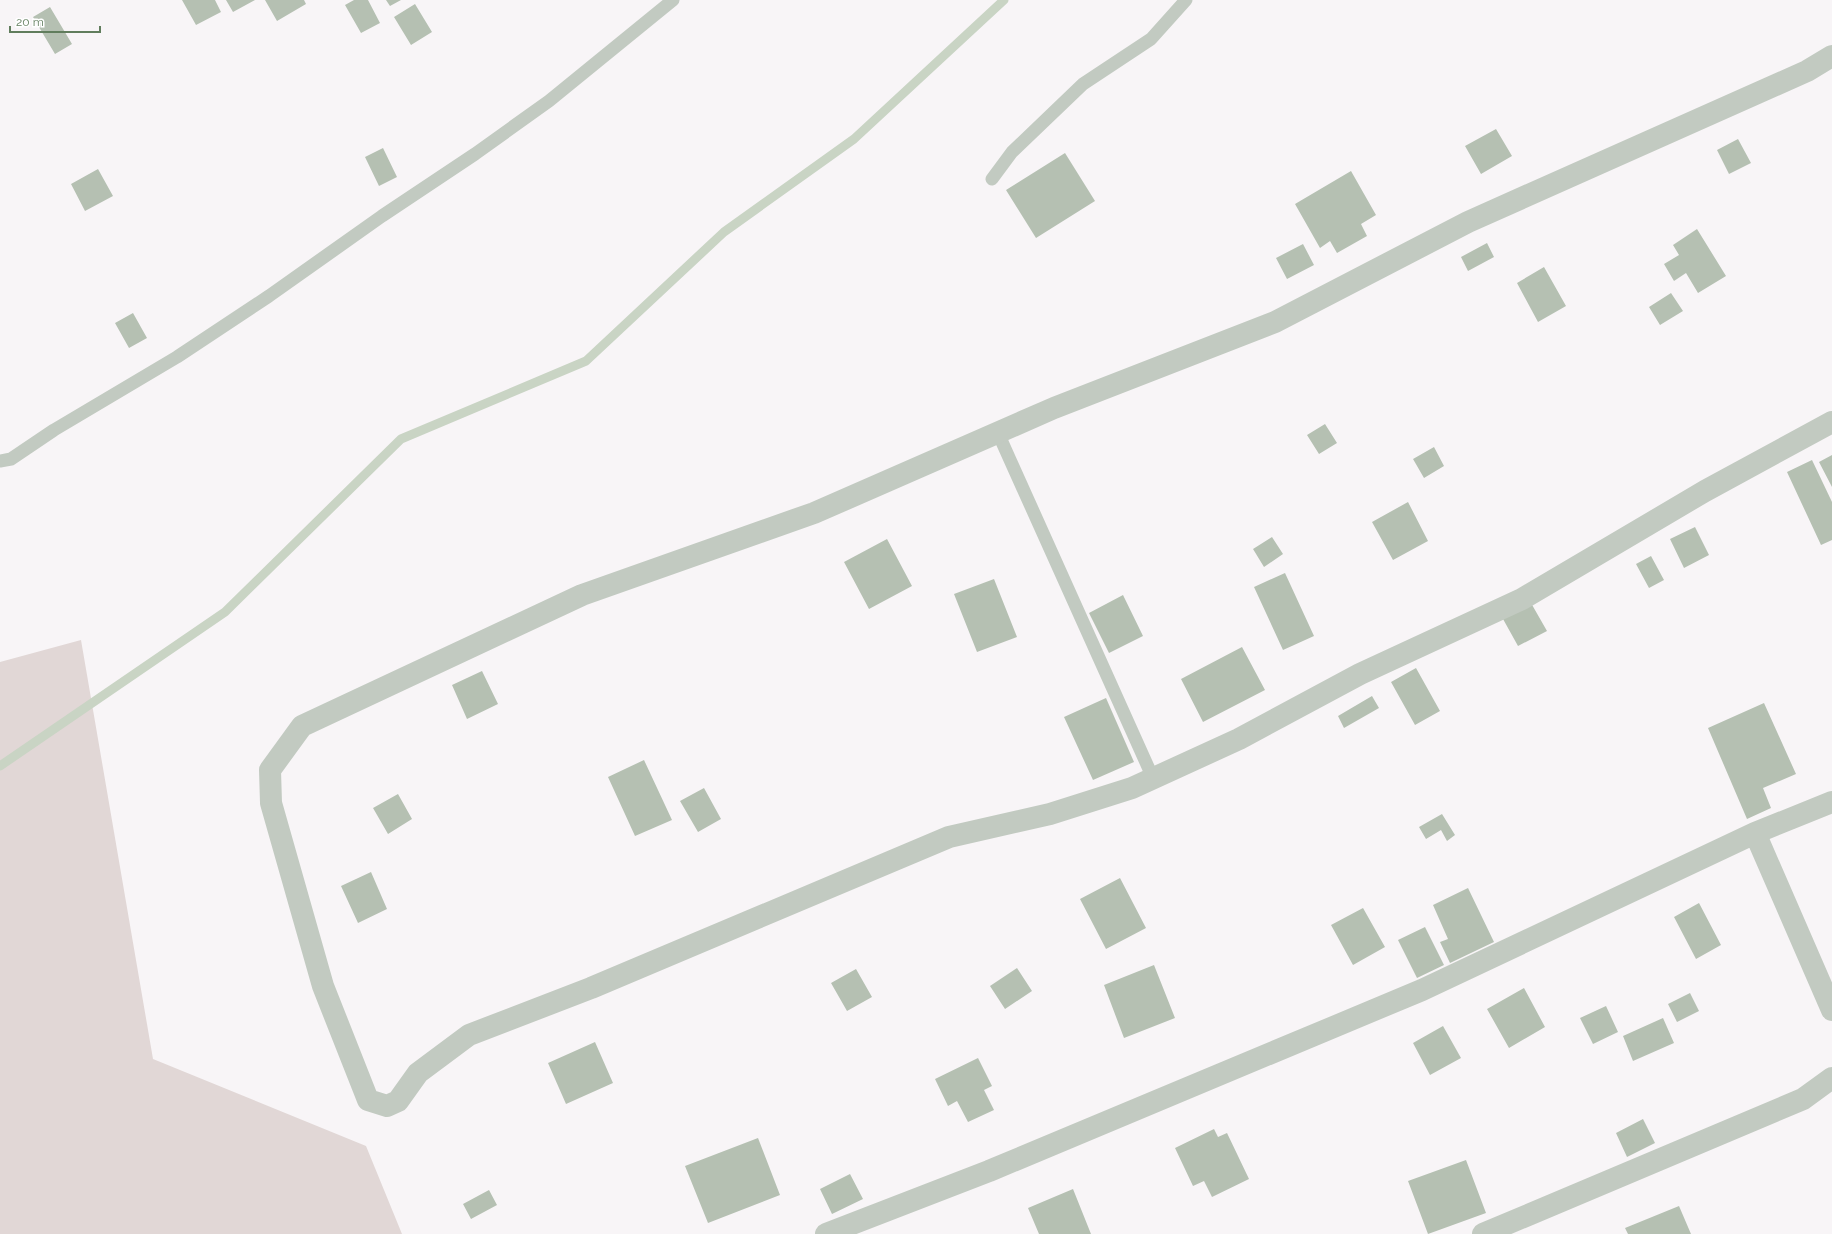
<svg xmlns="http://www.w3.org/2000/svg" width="1832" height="1234" font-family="Raleway,sans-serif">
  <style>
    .green { fill: #e1d7d6 }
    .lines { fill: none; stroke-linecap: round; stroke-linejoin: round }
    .stream { stroke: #c9d4c4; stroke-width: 9 }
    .building { fill: #b5c0b2 }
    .lane { stroke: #c2cac1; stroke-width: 13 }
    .street { stroke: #c2cac1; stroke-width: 22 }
  </style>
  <rect width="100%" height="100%" fill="#f8f5f7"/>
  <path class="green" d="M81 640 153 1059 366 1146 402 1234H0V662Z"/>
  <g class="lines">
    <path class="stream" d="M0 766 225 612 401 439 586 361 724 232 854 139 1004 0"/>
  </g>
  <path class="building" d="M182 0H215L221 12 196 25Z
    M226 0H255L233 12Z
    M265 0H304L306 4 277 21Z
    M354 0H368L380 23 361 33 345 5Z
    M386 0H401L390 6Z
    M415 4 432 32 411 45 394 17Z
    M50 7 72 44 55 54 33 17Z
    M1496 129 1512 156 1481 174 1465 146Z
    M1738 139 1751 163 1729 174 1717 150Z
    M383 148 397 177 379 186 365 157Z
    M1065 153 1095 201 1036 238 1006 190Z
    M98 169 113 196 85 211 71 184Z
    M1351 171 1376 215 1361 224 1367 236 1337 253 1330 241 1320 248 1295 204Z
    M1697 229 1726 276 1698 293 1686 273 1674 281 1664 264 1679 255 1673 245Z
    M1487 243 1494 257 1468 271 1461 257Z
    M1303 244 1314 265 1287 279 1276 258Z
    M1544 267 1566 306 1538 322 1517 283Z
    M1671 293 1683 311 1660 325 1649 307Z
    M133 313 147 338 129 348 115 323Z
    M1325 424 1337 443 1319 454 1307 435Z
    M1434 447 1444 466 1424 478 1413 459Z
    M1832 455V487L1819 462Z
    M1812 460 1832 502V540L1821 545 1787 472Z
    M1408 502 1428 541 1393 560 1372 522Z
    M1695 527 1709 555 1684 568 1670 539Z
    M1272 537 1283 554 1264 567 1253 549Z
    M887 539 912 586 869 609 844 562Z
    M1651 556 1664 580 1649 588 1636 564Z
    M1285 573 1314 636 1283 650 1254 587Z
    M994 579 1017 637 977 652 954 594Z
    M1123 595 1143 636 1109 653 1089 613Z
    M1531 603 1547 631 1518 646 1503 619Z
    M1242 647 1265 690 1203 722 1181 679Z
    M1416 668 1440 711 1415 725 1391 682Z
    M482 671 498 704 467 719 452 685Z
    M1372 696 1379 708 1344 728 1338 716Z
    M1106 698 1134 762 1093 780 1064 717Z
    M1764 703 1796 774 1763 788 1771 808 1747 819 1708 728Z
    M644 760 672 820 635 836 608 777Z
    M704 788 721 819 698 832 680 801Z
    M398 794 412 819 388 834 373 808Z
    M1442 814 1455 835 1447 841 1441 830 1426 839 1419 827Z
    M371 872 387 909 358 923 341 886Z
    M1120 878 1146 928 1106 949 1080 899Z
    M1468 888 1494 942 1450 963 1440 942 1448 939 1433 905Z
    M1699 903 1721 945 1696 959 1674 917Z
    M1363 908 1385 947 1353 965 1331 925Z
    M1425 927 1444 965 1417 978 1398 940Z
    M1154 965 1175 1018 1124 1038 1104 985Z
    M1017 968 1032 991 1005 1009 990 986Z
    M856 969 872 997 847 1011 831 983Z
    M1524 988 1545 1027 1509 1048 1487 1009Z
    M1690 993 1699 1011 1677 1022 1668 1004Z
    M1606 1006 1618 1032 1593 1044 1580 1018Z
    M1663 1018 1674 1043 1633 1061 1623 1036Z
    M1443 1026 1461 1058 1430 1075 1413 1043Z
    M595 1042 613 1083 566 1104 548 1063Z
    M978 1058 992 1086 984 1090 994 1110 968 1122 957 1101 948 1106 935 1079Z
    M1643 1119 1655 1143 1627 1157 1616 1133Z
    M1214 1129 1218 1137 1227 1133 1249 1179 1212 1197 1204 1181 1193 1186 1175 1148Z
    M758 1138 780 1195 708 1223 685 1166Z
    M1466 1160 1486 1213 1428 1234 1408 1181Z
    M850 1174 863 1199 832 1214 820 1189Z
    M1073 1189 1091 1234H1039L1028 1208Z
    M489 1190 497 1205 471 1219 463 1204Z
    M1679 1206 1691 1234H1628L1625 1228Z"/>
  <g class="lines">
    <path class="lane" d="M992 179 1012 152 1083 84 1151 39 1186 0
      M998 433 1153 778
      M0 461 11 459 54 430 177 357 269 296 382 216 475 154 549 101 673 0"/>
    <path class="street" d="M1832 56 1807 71 1468 222 1275 322 1054 408 814 513 582 595 302 726 270 770 271 803 323 986 368 1100 387 1106 398 1101 418 1073 469 1035 591 988 949 837 1050 814 1132 788 1239 739 1360 674 1522 599 1705 491 1832 422
      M1755 833 1832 1010
      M826 1234 989 1171 1422 990 1755 833 1832 802
      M1483 1234 1803 1099 1832 1078"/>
  </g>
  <path d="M10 26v6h90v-6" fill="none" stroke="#617d5d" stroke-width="2"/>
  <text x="16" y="26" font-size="12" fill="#617d5d" stroke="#ffffff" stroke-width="3" paint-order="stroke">20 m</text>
</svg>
